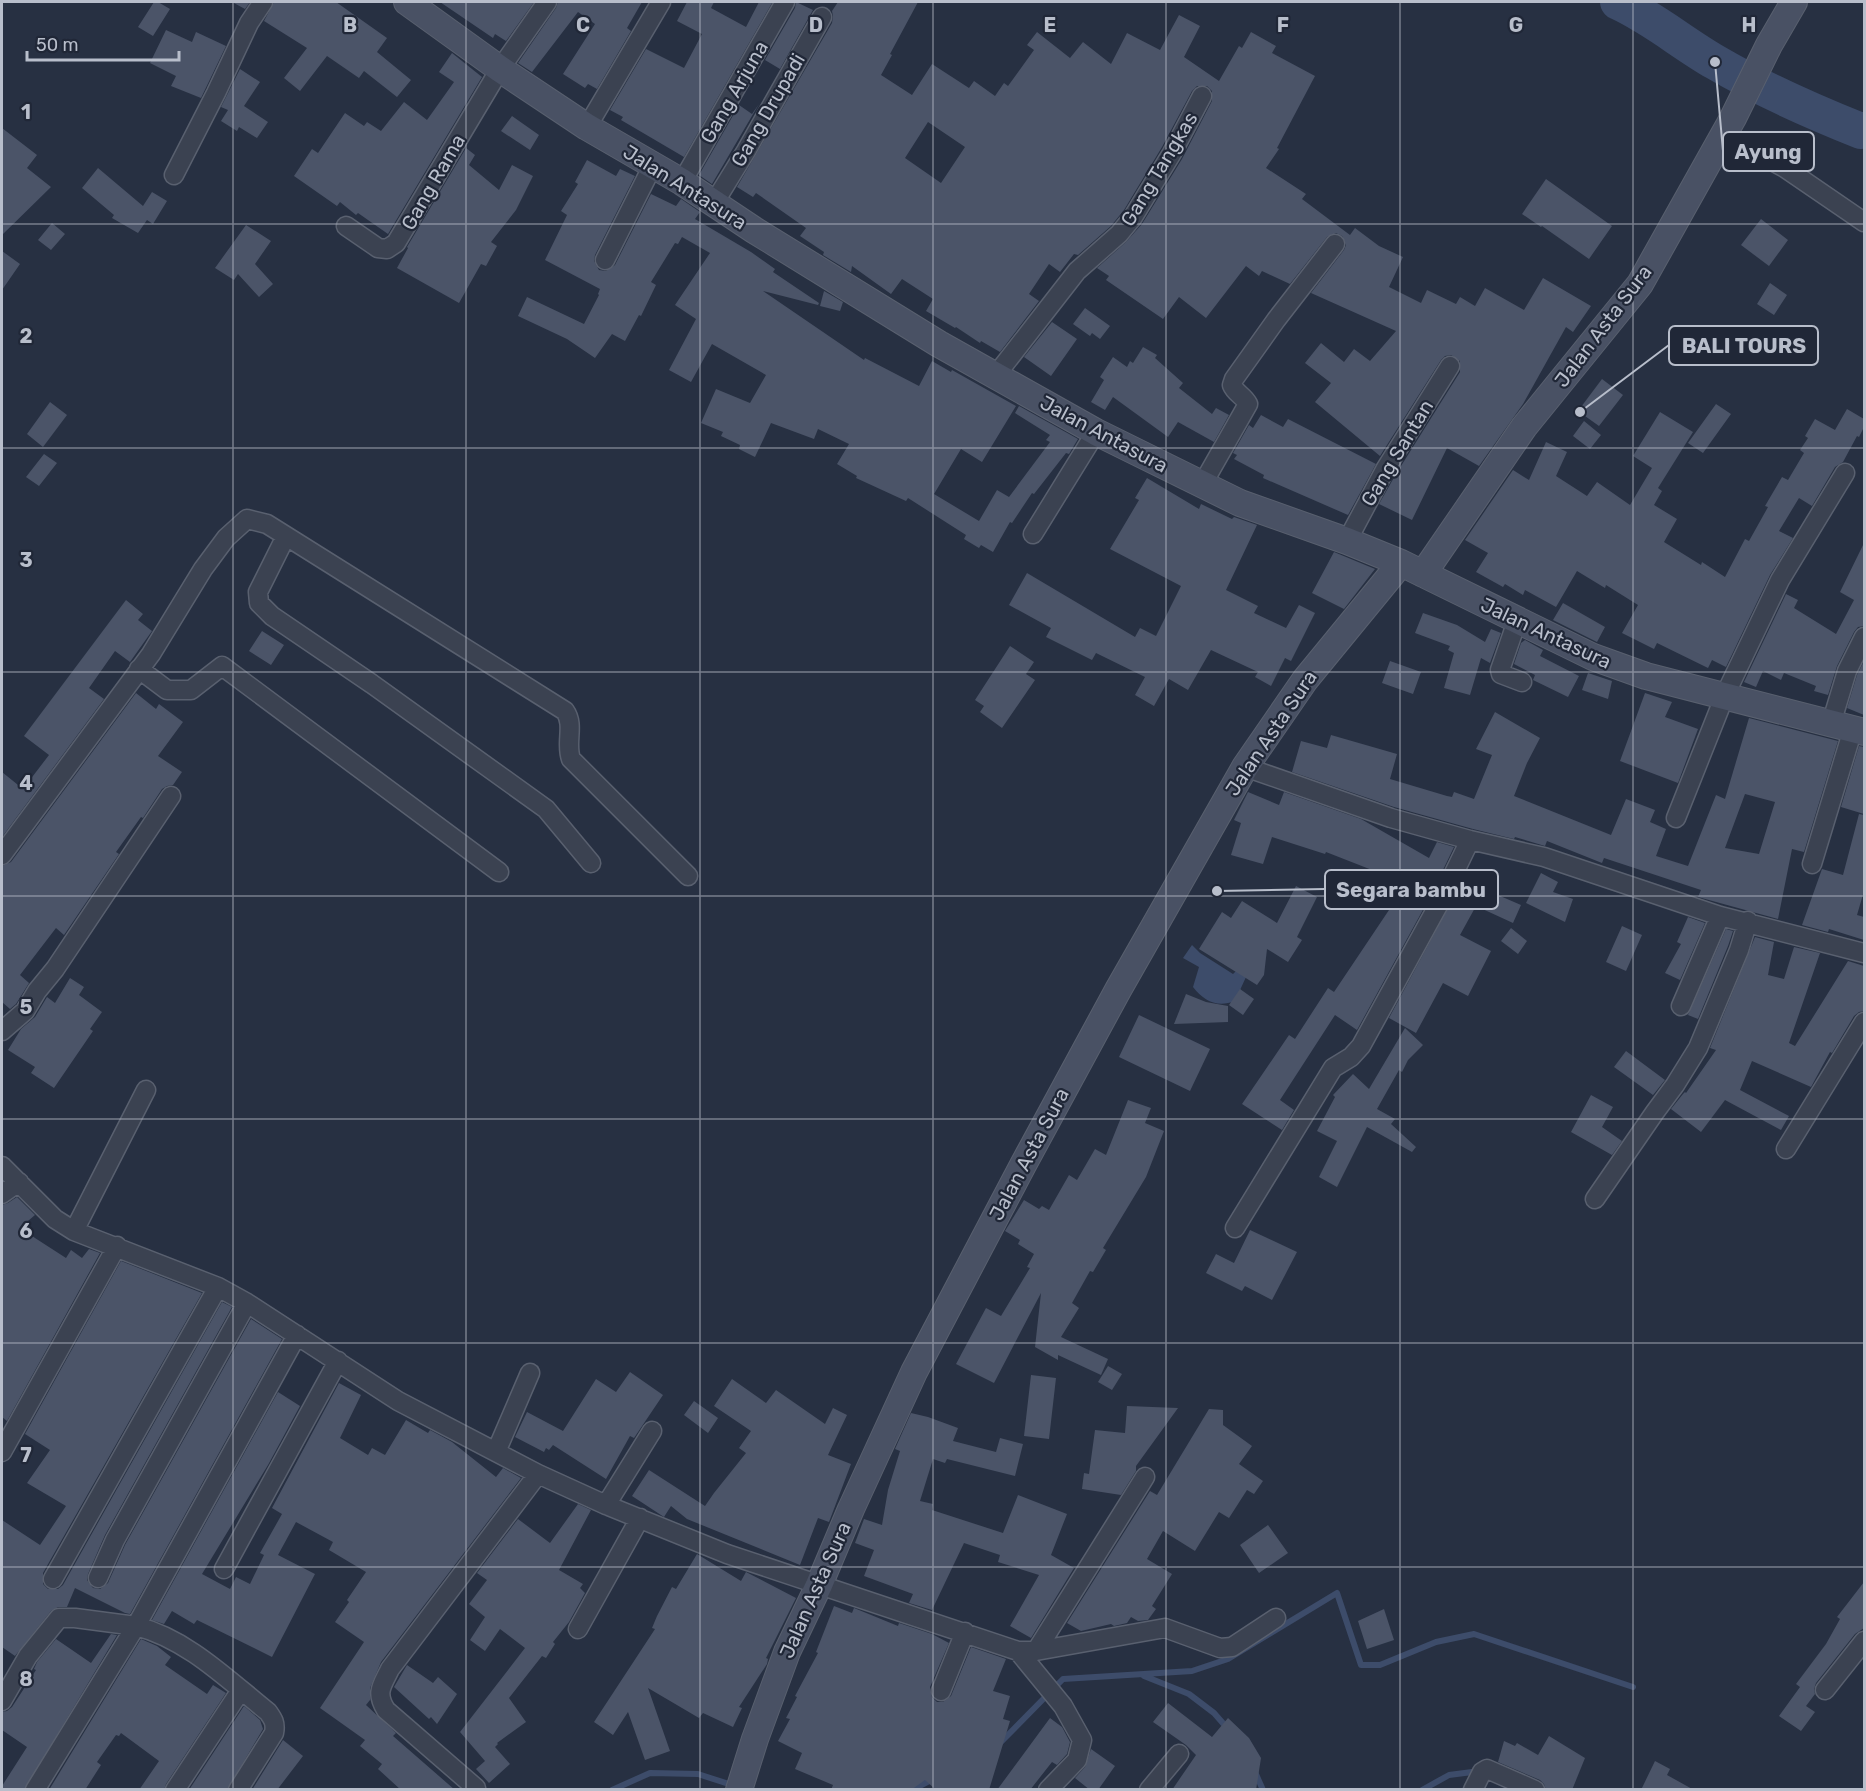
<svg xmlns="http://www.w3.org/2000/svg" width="1866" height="1791" font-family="Rubik,sans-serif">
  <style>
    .water { fill: #3d4c6a }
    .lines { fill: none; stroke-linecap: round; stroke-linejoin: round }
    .stream { stroke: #3d4c6a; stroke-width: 6 }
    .river { stroke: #3d4c6a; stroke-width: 36 }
    .building { fill: #4b5468; fill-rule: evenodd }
    .street-casing { stroke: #59606f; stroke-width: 21 }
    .secondary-casing { stroke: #59606f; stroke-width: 28 }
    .street { stroke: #3b4251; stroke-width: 18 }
    .secondary { stroke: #495164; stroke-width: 26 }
    .grid { fill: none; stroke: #b8becb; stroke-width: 1.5; stroke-opacity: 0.55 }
    .labels { text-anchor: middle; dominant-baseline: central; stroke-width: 4.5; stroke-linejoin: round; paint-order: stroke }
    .street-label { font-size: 20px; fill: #b8becb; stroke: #202737 }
    .grid-label { font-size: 20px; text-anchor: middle; font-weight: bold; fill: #b8becb; stroke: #202737; stroke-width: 4.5; stroke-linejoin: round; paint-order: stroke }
    .leader { fill: none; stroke: #b8becb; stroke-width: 2 }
    .callout-dot { fill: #b8becb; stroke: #202737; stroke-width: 2 }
    .callout { fill: #202737; stroke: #b8becb; stroke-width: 2 }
    .callout-label { font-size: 21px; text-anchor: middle; font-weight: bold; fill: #b8becb }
  </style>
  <rect width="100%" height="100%" fill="#273042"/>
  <path class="water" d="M1192 945 1200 953 1233 974 1240 967 1246 977 1235 1001C1217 1008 1204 1001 1193 987L1199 967 1183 958Z"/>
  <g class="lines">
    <path class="stream" d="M1144 1676 1189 1694 1214 1713 1228 1729
      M1000 1743 1063 1679 1192 1671 1228 1659 1337 1593 1361 1665H1380L1436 1642 1474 1634 1633 1687
      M1255 1772 1263 1790
      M612 1790 650 1773 698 1774 735 1786
      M912 1790 933 1779
      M1422 1790 1449 1775 1480 1771"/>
    <path class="river" d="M1618 2C1653 18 1682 43 1715 62 1761 89 1811 111 1861 131L1864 130"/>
  </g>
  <path class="building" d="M154 2H158L170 9 153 36 138 27Z
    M232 2H250L245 9Z
    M274 2H336L387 38 377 52 411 80 397 97 364 71 359 78 327 56 300 91 284 78 307 48 264 21Z
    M440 2H534L506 41 495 34 493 38Z
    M558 2H642L627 28 631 31 597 89 588 84 585 88 563 74 595 24 578 12 532 72 518 63 556 8Z
    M687 2H714L711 8 746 27 759 2 772 3 684 157 621 120 623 117 610 110 646 49 684 68 702 34 677 21Z
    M796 2 813 10 780 69 765 60 795 8Z
    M838 2H918L890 54 892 55 881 75 912 95 932 64 969 88 974 81 995 96 1004 83 1008 86 1034 50 1027 45 1037 32 1070 58 1083 42 1111 64 1127 33 1160 50 1179 15 1200 26 1184 57 1219 81 1239 46 1242 48 1251 32 1276 46 1272 53 1315 76 1277 148 1279 149 1266 168 1306 194 1302 199 1350 235 1355 228 1379 246 1403 257 1389 287 1421 303 1427 290 1456 304 1460 297 1475 306 1485 288 1524 310 1543 278 1591 306 1573 332 1566 327 1523 404 1479 466 1447 448 1412 520 1379 504 1396 474 1460 372V361L1451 355 1445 356 1441 360 1380 456 1315 402 1331 383 1305 363 1321 343 1344 362 1354 349 1370 361 1396 331 1311 293 1344 250 1346 245 1342 236 1336 233 1327 237 1290 284 1262 271 1259 276 1246 266 1206 318 1179 297 1163 319 1106 280 1109 276 1097 268 1126 242 1142 224 1182 159 1212 101V91L1207 86H1197L1192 91 1162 147 1124 210 1111 226 1078 255 1074 254 1060 272 1049 264 1029 294 1039 301 1000 352 981 341 980 343 956 327 955 328 926 311 933 299 902 279 891 294 852 266 851 272 823 255 824 252 800 236 806 228 756 193 753 197 737 187 832 23 833 16 832 11ZM928 122 965 147 941 183 905 158Z
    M166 30 192 42 196 32 226 46 201 98 171 86 176 76 150 63Z
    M452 53 482 77 388 234 358 213 356 215 340 202 337 206 294 176 312 149 318 153 345 113 364 126 367 122 381 131 404 102 427 120 454 82 439 72Z
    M240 69 260 82 244 106 268 122 257 138 239 127 237 131 221 121 228 110 221 107Z
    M759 104 712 184 699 175 739 105 752 114Z
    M512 116 539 135 530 150 501 131Z
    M2 128 37 155 27 168 51 187 2 235Z
    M466 148 475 155 469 165 499 190 512 165 533 176 516 210 491 242 497 246 486 266 481 264 459 303 397 268 408 248 407 247Z
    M587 160 616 176 620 169 635 176 595 255 594 261 599 270 606 271 615 265 651 194 676 206 681 199 700 212 695 219 751 252 775 269 773 272 819 303 818 305 763 291 864 360 865 358 919 386 932 361 951 372 952 370 1016 406 982 462 961 449 934 494 979 521 997 490 1009 497 1050 442 1046 440 1050 435 1015 413 1019 406 1078 439 1069 454 1066 453 1034 494 1032 493 1012 523 1010 522 993 552 981 545 979 548 964 539 966 535 908 498 906 501 856 478 857 476 837 464 849 444 818 429 814 439 771 423 755 457 739 449 740 445 721 436 723 432 701 423 716 389 750 403 766 375 712 344 691 382 669 370 696 319 675 305 710 253 682 237 678 244 675 243 651 282 656 285 641 316 639 315 625 341 612 334 595 358 567 339 518 316 527 297 584 324 599 295 598 294 600 289 545 260 567 215 561 211 578 184 575 182Z
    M98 168 143 206 152 192 167 201 153 224 147 220 138 233 112 218 114 215 82 188Z
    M1546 179 1612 226 1589 259 1542 226 1541 227 1522 214Z
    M1761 219 1788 240 1769 266 1741 245Z
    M52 223 65 234 51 250 38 240Z
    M246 225 271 241 255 264 273 284 259 297 238 274 234 280 215 268Z
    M2 251 20 264 2 290Z
    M1770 283 1787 295 1774 315 1757 304Z
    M824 291 843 302 840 311 820 306Z
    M1085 308 1110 326 1100 339 1092 333 1090 336 1073 324Z
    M1052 322 1077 339 1051 376 1024 357Z
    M1143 347 1157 355 1155 358 1183 383 1179 388 1212 414 1216 408 1229 415 1214 442 1178 422 1168 437 1113 397 1105 410 1091 402 1104 380 1100 377 1113 357 1127 367 1130 361 1133 363Z
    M1602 379 1623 395 1599 426 1578 411Z
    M50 402 67 415 43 447 27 434Z
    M1716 404 1731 414 1703 453 1688 443Z
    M1847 409 1864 419V427L1859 437 1857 436 1843 462 1835 467 1812 506 1799 498 1779 531 1793 538 1770 575 1726 667 1712 660 1708 668 1657 643 1654 649 1622 633 1638 605 1606 585 1605 588 1577 571 1556 607 1525 590 1523 595 1505 584 1503 587 1476 572 1488 553 1465 540 1513 470 1529 480 1546 442 1567 452 1556 476 1587 496 1597 482 1630 505 1652 468 1633 456 1660 412 1693 432 1658 488 1662 491 1654 505 1677 519 1664 542 1701 565 1702 562 1725 577 1745 539 1749 541 1768 507 1765 506 1782 477 1788 480 1804 453 1800 450 1808 438 1805 436 1815 419 1835 430Z
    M1261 415 1283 427 1288 419 1376 464 1348 515 1263 478 1264 475 1234 459 1237 455 1233 453 1249 425 1253 428Z
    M1584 421 1601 435 1590 449 1573 436Z
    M44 454 57 463 39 486 26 477Z
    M1147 478 1199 509 1201 504 1232 519 1234 517 1257 525 1226 590 1258 606 1254 613 1286 628 1299 605 1315 613 1291 661 1285 658 1271 686 1255 677 1258 672 1211 650 1188 690 1169 679 1154 706 1135 695 1145 677 1096 653 1092 660 1046 637 1051 628 1009 605 1027 573 1135 637 1140 628 1156 636 1181 586 1110 549 1139 500 1135 498Z
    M1864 543V626L1858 627 1854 632 1837 666 1828 695 1814 691 1816 686 1784 673 1781 680 1763 671 1756 687 1744 682 1786 594 1798 600 1794 608 1836 634 1854 600 1840 592Z
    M1334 552 1375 569 1344 609 1312 593Z
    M126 600 143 614 138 620 152 631 130 662 115 651 89 688 104 699 2 837V772L23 789 49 755 24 736Z
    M1563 603 1605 627 1597 642 1553 620Z
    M1423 613 1457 625 1485 642 1491 629 1501 633 1490 663 1481 658 1470 695 1444 688 1454 653 1448 650 1450 646 1415 633Z
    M262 631 284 645 271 665 249 651Z
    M1525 640 1543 650 1540 656 1579 676 1568 697 1533 680 1535 675 1514 664 1521 643Z
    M1010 646 1034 662 1026 674 1035 680 1002 728 980 712 984 706 975 700Z
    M1390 661 1421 672 1413 694 1382 683Z
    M1864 661V715L1847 708 1857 675Z
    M1588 673 1612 681 1608 699 1582 690Z
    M136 693 156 709 159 704 183 722 158 756 182 772 173 785 167 786 162 789 143 818 141 817 116 852 119 854 64 935 56 928 20 975 29 983 16 1004 10 1009 2 1002V866L11 862Z
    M1645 693 1672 702 1665 717 1698 729 1678 783 1620 761Z
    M1495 712 1540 738 1527 763 1514 796 1611 835 1626 799 1655 810 1650 822 1666 829 1656 856 1688 866 1716 795 1725 799 1749 718 1838 741 1804 852 1792 849 1778 919 1698 897 1701 890 1604 858 1602 863 1547 841 1545 846 1515 837 1514 839 1473 829 1394 807 1292 772 1301 741 1327 748 1331 735 1397 754 1390 779 1447 796 1452 797 1454 792 1474 799 1492 755 1476 749ZM1745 794 1775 802 1759 854 1725 848Z
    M1859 746 1864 747V814L1841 807Z
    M1248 792 1279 805 1284 792 1361 819 1429 858 1437 842 1454 847 1430 897 1357 1030 1335 1015 1280 1100 1294 1110 1282 1130 1242 1104 1289 1035 1295 1039 1328 988 1334 992 1389 910 1388 909 1402 887 1372 870 1326 852 1325 854 1272 837 1263 864 1231 855 1241 823 1234 820Z
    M1859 814 1864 815V891L1857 915 1864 917V940L1829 929 1828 932 1802 925 1822 869 1843 875Z
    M1541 873 1558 882 1553 892 1573 899 1565 922 1526 903Z
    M1463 880 1521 905 1513 923 1476 906 1460 935 1491 951 1468 996 1443 983 1416 1033 1389 1018Z
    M1296 886 1317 897 1297 937 1302 940 1288 962 1267 949 1264 975 1257 985 1199 949 1222 912 1231 918 1242 901 1277 923Z
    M1688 917 1705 923 1680 980 1665 973 1681 944 1677 942Z
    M1622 926 1642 935 1626 971 1606 962Z
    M1511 928 1527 941 1518 954 1501 941Z
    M1726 929 1733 931 1728 946 1698 1019 1688 1015Z
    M1755 937 1774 942 1768 975 1784 979 1794 947 1820 953 1789 1043 1795 1046 1848 961 1864 966V1011L1859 1012 1854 1016 1832 1053 1830 1052 1811 1087 1752 1061 1740 1090 1789 1116 1781 1130 1725 1100 1701 1132 1671 1109 1683 1094 1685 1092 1686 1093 1716 1050 1710 1048Z
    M70 978 84 987 79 995 102 1012 90 1029 93 1031 54 1088 31 1073 35 1067 8 1050 21 1029 35 1017 47 997 55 1003Z
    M1240 989 1254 999 1243 1015 1229 1005Z
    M1186 994 1206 1002 1228 1006V1022L1174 1024Z
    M1139 1015 1210 1049 1190 1091 1119 1057Z
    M1405 1028 1423 1045 1408 1060 1402 1072 1399 1070 1377 1109 1395 1119 1391 1124 1416 1147 1412 1152 1367 1127 1337 1187 1319 1177 1337 1141 1317 1131 1335 1097 1333 1095 1353 1074 1369 1089Z
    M1626 1051 1665 1080 1653 1095 1614 1067Z
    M1591 1095 1613 1107 1602 1127 1622 1141 1612 1155 1571 1132Z
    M1128 1100 1151 1108 1145 1123 1164 1131 1146 1177 1103 1248 1106 1250 1093 1272 1090 1271 1072 1303 1079 1308 1061 1337 1108 1359 1101 1375 1058 1355V1360L1035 1347 1041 1293 994 1383 956 1364 986 1308 1001 1316 1030 1268 1027 1267 1034 1254 1018 1244 1020 1240 1005 1231 1024 1200 1039 1209 1042 1206 1049 1210 1069 1175 1077 1180 1095 1149 1106 1155Z
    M17 1197 35 1215 21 1227 35 1238 66 1258 71 1250 82 1258 89 1249 100 1253 7 1421 2 1417V1205L8 1203Z
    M1250 1230 1297 1252 1272 1300 1245 1286 1242 1291 1206 1273 1216 1254 1234 1263Z
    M121 1261 202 1293 43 1573V1584L48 1589H58L63 1585 222 1302 232 1307 105 1535 88 1574 87 1580 93 1588 100 1589 108 1583 125 1545 251 1319 282 1339 130 1614 125 1613 75 1588 67 1607H58L51 1611 15 1656 2 1647V1520L40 1545 66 1506 27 1483 50 1450 25 1434Z
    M1108 1366 1122 1374 1112 1390 1098 1382Z
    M630 1372 663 1395 634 1438 630 1436 606 1479 553 1445 549 1450 546 1448 544 1452 515 1437 527 1412 563 1431 596 1379 616 1392Z
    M1031 1375 1056 1378 1049 1439 1024 1436Z
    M732 1379 766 1403 776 1390 825 1424 833 1408 847 1415 828 1455 851 1464 829 1522 818 1518 800 1565 687 1519 671 1506 664 1517 632 1496 649 1470 705 1506 714 1493 746 1453 739 1448 751 1431 714 1406Z
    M339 1383 361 1395 340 1438 368 1455 372 1448 385 1455 406 1420 428 1433 430 1430 452 1442 496 1477 503 1468 521 1478 381 1662 370 1688V1700L366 1705 396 1733 393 1736 455 1790H401L378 1769 382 1764 360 1746 365 1740 320 1708 364 1642 335 1622 349 1602 347 1600 366 1572 329 1550 333 1542 296 1522 278 1555 315 1574 272 1657 197 1620 194 1624 172 1611 164 1624 152 1620 278 1392 300 1406 268 1465 202 1574 230 1589 236 1577 250 1584 264 1555 260 1553 282 1514 272 1508Z
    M694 1401 718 1418 708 1433 684 1415Z
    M1127 1406 1178 1408 1136 1466V1471L1121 1495 1082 1489 1084 1473 1089 1474 1095 1430 1125 1433Z
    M1209 1409 1223 1410V1425L1252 1446 1239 1464 1263 1481 1254 1494 1247 1490 1229 1518 1219 1512 1195 1551 1163 1531 1147 1559 1172 1574 1152 1606 1156 1609 1148 1620 1138 1621 1131 1617 1127 1623 1114 1626 1111 1624 1081 1631 1067 1623 1150 1491 1157 1495Z
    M911 1413 928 1417 958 1428 953 1441 996 1452 1000 1438 1023 1444 1015 1476 947 1459 945 1463 933 1459 920 1501 933 1504 932 1510 1003 1533 1018 1495 1067 1514 1051 1555 1074 1568 1031 1638 1010 1626 1039 1575 998 1562 1000 1555 964 1543 932 1610 909 1603 913 1594 864 1576 874 1550 855 1543 864 1519 882 1525 888 1490 900 1451 895 1449Z
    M578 1504 591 1510 559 1570 583 1584 580 1588 585 1593 569 1622 553 1642 555 1644 546 1658 542 1656 509 1698 526 1722 497 1743 498 1744 495 1747 510 1764 489 1783 476 1769 485 1761 460 1732 525 1648 500 1629 485 1651 470 1640 485 1617 469 1604 487 1580 477 1573 518 1519 550 1543Z
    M1268 1525 1288 1553 1259 1573 1240 1545Z
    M697 1554 741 1581 746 1572 796 1598 766 1658 768 1659 767 1664 739 1707 742 1708 733 1727 703 1713 699 1718 648 1688 670 1751 645 1760 628 1712 613 1735 594 1722 655 1629 652 1628 657 1616 672 1587 676 1589Z
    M1864 1582V1628L1855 1634 1816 1683 1814 1689 1815 1694 1806 1706 1815 1712 1801 1731 1779 1716 1800 1687 1796 1684 1826 1644 1840 1619 1837 1617Z
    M834 1606 852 1613 854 1608 898 1626 899 1623 932 1634 949 1643 930 1687 932 1697 937 1702H943L951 1696 971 1647 1006 1659 993 1691 1010 1696 1003 1719 1010 1721 989 1790H936L925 1780 911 1790H831L833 1785 795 1769 802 1753 778 1741 790 1719 786 1718 797 1697 795 1696 818 1653 816 1652Z
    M1384 1609 1394 1640 1367 1649 1358 1621Z
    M111 1634 117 1635 24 1790H2V1786L27 1747 2 1730V1712L7 1711 12 1707 36 1670 34 1669 37 1662 56 1639 91 1663Z
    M141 1639 157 1646 171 1657 165 1665 207 1694 213 1685 226 1693 166 1784 164 1790H139L159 1761 121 1733 119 1736 116 1735 97 1762 101 1765 85 1790H49Z
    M407 1665 433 1683 438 1677 457 1694 437 1724 431 1717 429 1719 394 1687Z
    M1168 1703 1212 1737 1228 1718 1249 1738 1261 1758 1256 1790H1172L1196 1755 1186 1745 1153 1722Z
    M244 1706 260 1720 263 1729 227 1790H189Z
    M1050 1718 1062 1727 1070 1742 1067 1754 1057 1765 1052 1762 1030 1790H997Z
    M1549 1736 1585 1758 1572 1790H1546L1544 1784 1540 1780 1498 1762 1504 1741 1515 1746 1517 1743 1538 1755Z
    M283 1740 303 1756 277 1790H252Z
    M1091 1749 1115 1766 1098 1790H1090L1075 1778 1085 1767Z
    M1655 1761 1670 1769 1667 1775 1694 1790H1641Z"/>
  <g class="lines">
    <defs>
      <path id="street" d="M587 127 661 2
        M1716 149 1759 154 1785 168 1864 222
        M174 175 216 93 249 23 263 2
        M682 182 785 2
        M714 203 746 151 822 17
        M346 226 378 248 387 249 396 243 500 69 547 2
        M605 260 653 165
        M996 375 1077 271 1119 234 1133 217 1172 153 1202 96
        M1202 485 1248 404C1244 396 1235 393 1232 385L1234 379 1276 320 1335 244
        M1033 534 1096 432
        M286 536 258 592 259 603 272 616 372 684 546 809 591 863
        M1347 541 1386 468 1450 366
        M1517 621 1500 670 1501 674 1522 682
        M139 669 167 690H191L222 666 499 872
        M1831 724 1847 671 1864 637
        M1245 767 1391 818 1470 840 1544 857 1720 916 1864 953
        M1676 818 1725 695 1780 580 1845 473
        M2 855 151 654 203 569 226 538 247 519 267 524 565 711C575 725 565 743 571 759L688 876
        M1812 864 1853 729
        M1681 1006 1720 916
        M2 1031 25 1011 37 991 55 969 171 796
        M1786 1149 1864 1022
        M2 1166 55 1219 74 1231 218 1287 247 1303 398 1401 538 1474 606 1505 727 1554 1018 1651H1036L1165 1628 1220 1648 1232 1647 1276 1618
        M2 1194 19 1182
        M1595 1199 1655 1112 1675 1085 1698 1048 1739 950 1748 921
        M1235 1228 1333 1068 1351 1057 1361 1046 1440 902 1470 840
        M74 1231 146 1090
        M2 1452 117 1246
        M496 1452 530 1373
        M606 1505 652 1431
        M224 1569 338 1361
        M98 1578 115 1540 247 1303
        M53 1579 218 1287
        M578 1629 640 1518
        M1018 1651 1063 1706 1082 1740 1077 1760 1048 1790
        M1036 1651 1145 1477
        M1825 1690 1864 1641
        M941 1691 965 1632
        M2 1701 28 1656 59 1618H75L136 1626 297 1335
        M476 1788 386 1710C375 1692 382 1686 390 1669L538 1474
        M35 1790 136 1626C187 1639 227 1679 268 1712 273 1719 276 1723 274 1733L238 1790
        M175 1790 241 1690
        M1149 1790 1179 1754
        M1473 1790 1482 1772 1487 1769 1535 1790"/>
      <path id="secondary" d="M407 2 500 69 587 127 682 182 754 230 939 344 1096 432 1240 503 1347 541 1401 563 1593 657 1646 676 1864 732
        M1423 574 1524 427 1640 284 1733 118 1769 45 1794 2
        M739 1790 755 1739 787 1652 819 1585 851 1509 914 1372 1023 1165 1118 990 1245 767 1305 680 1401 563"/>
    </defs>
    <use href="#street" class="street-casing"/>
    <use href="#secondary" class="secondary-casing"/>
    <use href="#street" class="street"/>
    <use href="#secondary" class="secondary"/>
  </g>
  <path class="grid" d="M233 2V1790M466 2V1790M700 2V1790M933 2V1790M1166 2V1790M1400 2V1790M1633 2V1790M2 224H1864M2 448H1864M2 672H1864M2 896H1864M2 1119H1864M2 1343H1864M2 1567H1864"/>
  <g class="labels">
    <g class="street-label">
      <text transform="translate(734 92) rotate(-60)">Gang Arjuna</text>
      <text transform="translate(768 110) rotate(-60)">Gang Drupadi</text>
      <text transform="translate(1159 169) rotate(-59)">Gang Tangkas</text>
      <text transform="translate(433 182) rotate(-60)">Gang Rama</text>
      <text transform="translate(685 187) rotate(32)">Jalan Antasura</text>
      <text transform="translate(1603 326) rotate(-53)">Jalan Asta Sura</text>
      <text transform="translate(1104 434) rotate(28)">Jalan Antasura</text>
      <text transform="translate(1397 453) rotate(-59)">Gang Santan</text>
      <text transform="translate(1546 633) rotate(25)">Jalan Antasura</text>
      <text transform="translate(1271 733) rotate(-56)">Jalan Asta Sura</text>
      <text transform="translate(1029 1154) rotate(-62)">Jalan Asta Sura</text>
      <text transform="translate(815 1590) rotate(-66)">Jalan Asta Sura</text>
    </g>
  </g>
  <g class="grid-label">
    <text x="350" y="32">B</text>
    <text x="583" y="32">C</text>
    <text x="816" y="32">D</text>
    <text x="1050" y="32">E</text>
    <text x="1283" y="32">F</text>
    <text x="1516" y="32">G</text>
    <text x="1749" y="32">H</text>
    <text x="26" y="119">1</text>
    <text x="26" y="343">2</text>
    <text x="26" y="567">3</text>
    <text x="26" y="790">4</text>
    <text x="26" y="1014">5</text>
    <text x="26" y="1238">6</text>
    <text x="26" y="1462">7</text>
    <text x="26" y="1686">8</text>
  </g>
  <path class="leader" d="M1715 62L1723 151M1580 412L1669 345M1217 891L1325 889"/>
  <g class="callout-dot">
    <circle cx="1715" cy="62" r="6"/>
    <circle cx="1580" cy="412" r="6"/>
    <circle cx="1217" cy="891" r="6"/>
  </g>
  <g class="callout">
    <rect x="1723" y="132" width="91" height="39" rx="6"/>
    <rect x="1669" y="326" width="149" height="39" rx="6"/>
    <rect x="1325" y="870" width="173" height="39" rx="6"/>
  </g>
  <g class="callout-label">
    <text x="1768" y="159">Ayung</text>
    <text x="1744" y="353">BALI TOURS</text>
    <text x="1411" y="897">Segara bambu</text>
  </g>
  <rect width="1866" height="1791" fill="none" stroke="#b8becb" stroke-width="6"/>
  <path d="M27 51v9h152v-9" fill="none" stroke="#b8becb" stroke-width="3"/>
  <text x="36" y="51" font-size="18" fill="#b8becb" stroke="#202737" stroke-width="4.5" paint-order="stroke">50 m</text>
</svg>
